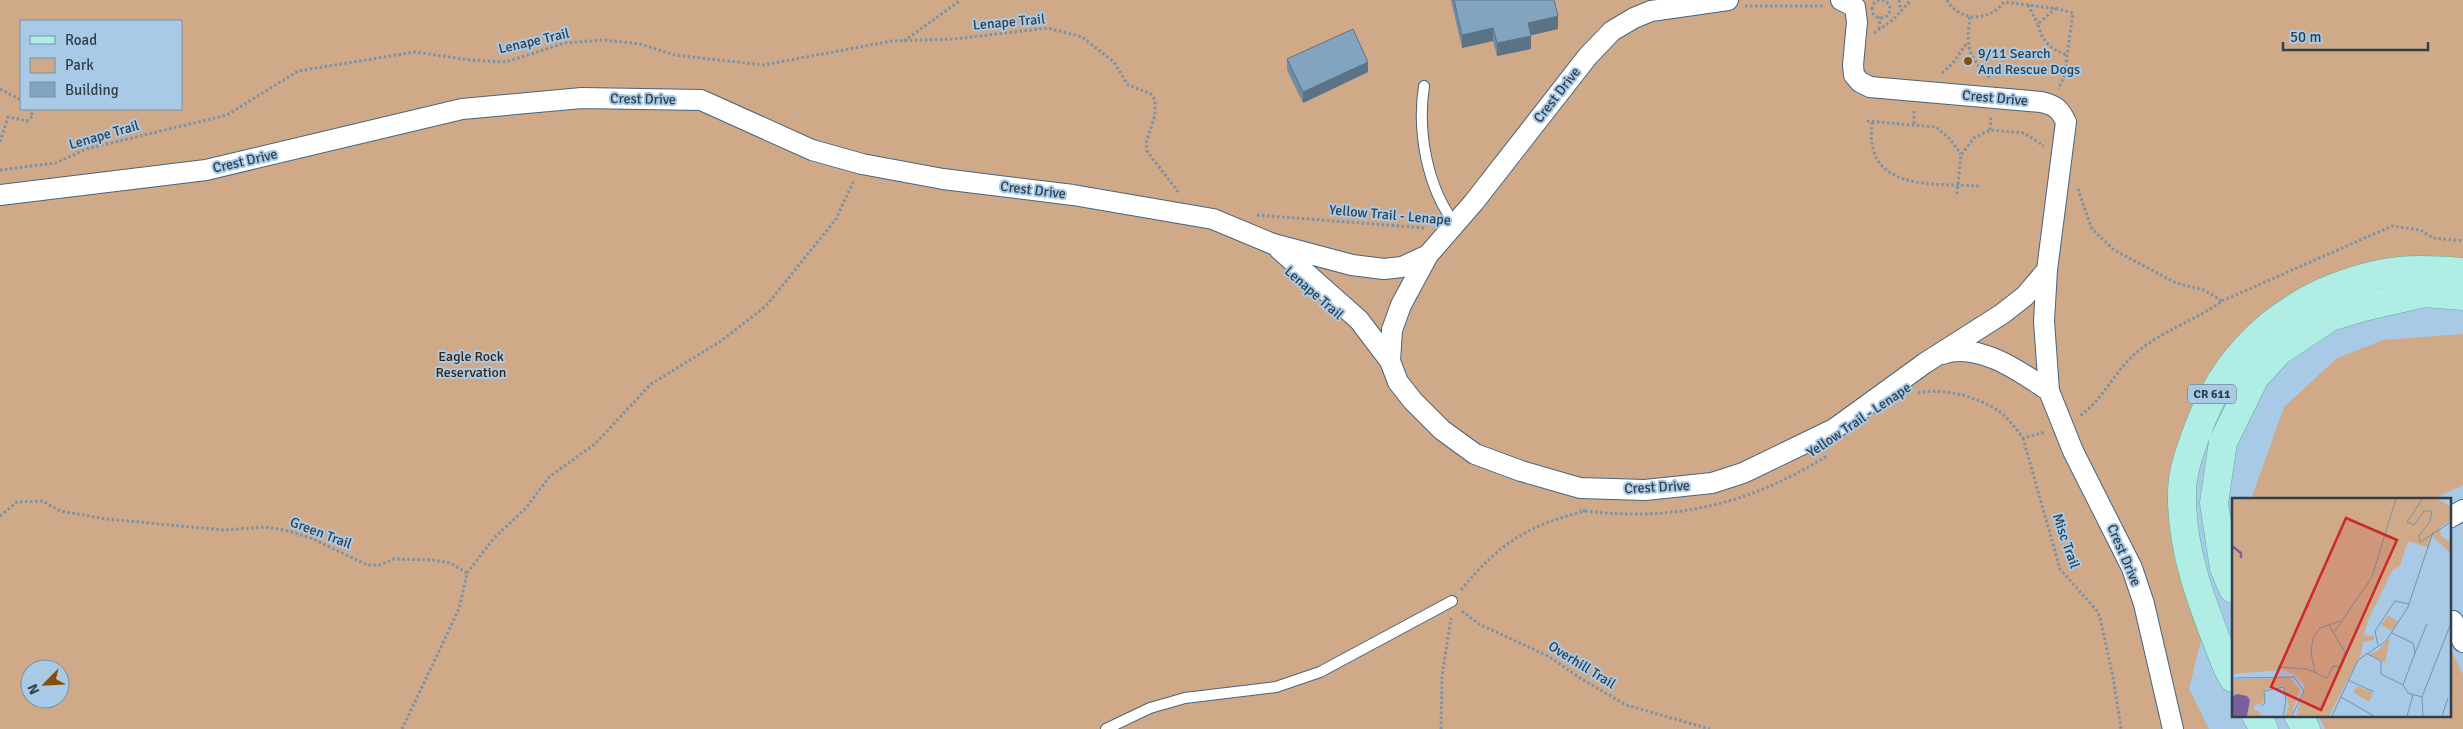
<svg xmlns="http://www.w3.org/2000/svg" width="2463" height="729" font-family="Signika,sans-serif">
  <style>
    .green { fill: #d0aa88; fill-rule: evenodd }
    .lines { fill: none; stroke-linecap: round; stroke-linejoin: round }
    .lane-casing { stroke: #46657e; stroke-width: 12 }
    .street-casing { stroke: #46657e; stroke-width: 22 }
    .primary-casing { stroke: #62aaa4; stroke-width: 29 }
    .path { stroke: #7993a9; stroke-width: 3; stroke-dasharray: 2.5 2.5; stroke-linecap: butt }
    .lane { stroke: #fff; stroke-width: 10 }
    .street { stroke: #fff; stroke-width: 20 }
    .primary { stroke: #b0eee5; stroke-width: 28 }
    .wall { fill: #718da4 }
    .shaded-wall { fill: #5c7386 }
    .building { fill: #83a4bf; stroke: #5c7386 }
    .poi-dot { fill: #874e04; stroke: #a8cae6; stroke-width: 2 }
    .labels { text-anchor: middle; dominant-baseline: central; stroke-width: 4; stroke-linejoin: round; paint-order: stroke }
    .shield { fill: #a8cae6; stroke: #556979; stroke-width: 1 }
    .shield-label { font-size: 12px; font-weight: bold; fill: #313f4a }
    .street-label { font-size: 14px; fill: #313f4a; stroke: #a8cae6 }
    .poi-label { font-size: 14px; fill: #313f4a; stroke: #a8cae6; text-anchor: start }
    .park-label { font-size: 14px; fill: #3c240b; stroke: #a8cae6 }
    .inset-river { fill: none; stroke: #7a5f9e; stroke-width: 2.5 }
    .inset-road { fill: none; stroke: #7892a8; stroke-width: 1 }
    .view { fill: #ce292a; fill-opacity: 0.15; stroke: #ce292a; stroke-width: 2.5 }
    .inset-edge { fill: none; stroke: #313f4a; stroke-width: 2.5 }
  </style>
  <rect width="100%" height="100%" fill="#a8cae6"/>
  <path class="green" d="M0 0H2463V271L2333 288 2198 420 2188 538 2201 640 2189 689 2209 729H0ZM21 21H181V109H21ZM30 669H60V699H30Z
    M2463 334V485L2434 499H2251L2284 407 2337 358 2383 340Z
    M2449 646 2463 674V729H2325L2318 715H2449Z"/>
  <g class="lines">
    <defs>
      <path id="lane" d="M1424 86C1417 132 1427 187 1455 224
        M1106 729 1150 708 1185 698 1276 687 1320 672 1452 601"/>
      <path id="street" d="M1841 0 1855 7 1857 22 1853 65 1854 75 1860 82 1870 87 2041 102C2055 105 2060 109 2066 122L2047 270 2044 321 2049 391 2073 451 2132 568 2144 604 2173 729
        M0 195 206 170 462 109 582 98 701 100 812 150 862 164 943 179 1073 195 1213 219 1273 244 1352 265 1384 269 1402 267 1428 255
        M1279 249 1359 320 1390 361 1398 382 1413 401 1442 430 1475 454 1521 471 1580 488 1645 490 1712 483 1743 473 1834 429 1925 363 2002 314 2025 296 2047 270
        M1942 354C1978 341 2021 372 2049 391
        M1390 361 1392 330 1401 305 1428 255 1474 202 1588 56 1612 31 1634 18 1651 11 1728 0
        M2449 518 2463 510
        M2449 622 2453 621 2463 642"/>
      <path id="primary" d="M2233 589 2224 568 2214 503 2223 442 2255 377 2279 351 2330 317 2363 307 2424 293 2463 296
        M2233 678 2227 667C2205 611 2181 554 2182 493 2182 470 2192 445 2200 424 2231 343 2296 292 2380 274 2407 268 2436 270 2463 272
        M2256 715 2264 729
        M2298 715 2306 729"/>
    </defs>
    <use href="#lane" class="lane-casing"/>
    <use href="#street" class="street-casing"/>
    <use href="#primary" class="primary-casing"/>
    <path class="path" d="M1872 9a9 9 0 1 1 18 0a9 9 0 1 1-18 0Z
      M1899 0 1901 11
      M1947 0C1960 22 1989 22 2004 2L2059 9 2073 13 2064 77 2058 89
      M2028 5 2038 24
      M1745 6H1823
      M2056 8 2038 24C2041 40 2051 50 2067 55
      M1970 17C1966 48 1967 54 1990 78
      M1879 29 1881 14
      M1874 33 1894 19 1911 0
      M904 41 961 0
      M1942 73 1953 63 1966 44
      M0 89 21 100
      M1914 111V125
      M1867 121 1936 127 1950 139 1961 154
      M1872 122C1863 192 1932 183 1979 186
      M1990 130 1991 116
      M0 142 8 117 27 121 33 116 29 109
      M0 170 56 163 86 149 227 115 298 71 415 52 470 60 506 62 565 43 604 40 640 44 675 55 763 65 892 41 954 39 1048 28 1082 37 1114 62 1128 85 1151 94 1155 100V115L1146 143 1147 151 1179 193
      M2078 189 2092 229 2114 250 2176 283 2204 290 2222 301C2195 321 2161 331 2136 353 2115 371 2103 399 2080 416
      M1957 194 1961 155 1974 138 1990 130 2024 133 2044 146
      M1257 215 1425 228
      M2222 301 2392 226 2420 230 2433 238 2463 241
      M1918 393C1943 387 1979 397 2000 412 2009 419 2016 429 2023 438L2045 432
      M2023 438 2060 569 2098 612 2100 618 2113 677 2121 729
      M1585 511C1675 522 1750 504 1827 456
      M0 516 17 502 42 501 60 511 106 519 224 530 266 527 289 531 313 539 367 565H379L394 559 433 560 450 563 467 573 459 609 402 729
      M467 573 494 538 526 508 549 477 595 444 651 384 721 341 766 306 836 219 853 182
      M1461 590C1500 543 1526 526 1585 511L1580 509
      M1462 611 1479 624 1548 656 1580 678 1626 705 1710 729
      M1441 729 1442 676 1451 618"/>
    <use href="#lane" class="lane"/>
    <use href="#street" class="street"/>
    <use href="#primary" class="primary"/>
  </g>
  <path class="wall" d="M1451 0H1554L1558 29 1531 35V49L1497 56 1493 41 1462 48Z
    M1287 59 1368 72 1303 103 1287 70Z"/>
  <path class="shaded-wall" d="M1558 16V29L1528 36V23Z
    M1493 28V41L1462 48V35Z
    M1531 36V49L1497 56V43Z
    M1368 62V72L1303 103V92Z"/>
  <path class="building" d="M1454 0H1554L1558 16 1528 23 1531 36 1497 43 1493 28 1462 35Z
    M1353 29 1368 62 1303 92 1287 59Z"/>
  <circle class="poi-dot" cx="1968" cy="61" r="5"/>
  <g class="labels">
    <rect class="shield" x="2188" y="384.5" width="48" height="19" rx="4"/>
    <g class="shield-label">
      <text x="2212" y="394">CR 611</text>
    </g>
    <g class="street-label">
      <text transform="translate(1009 22) rotate(-5)">Lenape Trail</text>
      <text transform="translate(534 41) rotate(-13)">Lenape Trail</text>
      <text transform="translate(1557 95) rotate(-52)">Crest Drive</text>
      <text transform="translate(1995 98) rotate(5)">Crest Drive</text>
      <text transform="translate(643 99) rotate(1)">Crest Drive</text>
      <text transform="translate(104 135) rotate(-16)">Lenape Trail</text>
      <text transform="translate(245 161) rotate(-13)">Crest Drive</text>
      <text transform="translate(1033 190) rotate(7)">Crest Drive</text>
      <text transform="translate(1390 215) rotate(5)">Yellow Trail - Lenape</text>
      <text transform="translate(1314 293) rotate(41)">Lenape Trail</text>
      <text transform="translate(1859 420) rotate(-34)">Yellow Trail - Lenape</text>
      <text transform="translate(1657 487) rotate(-3)">Crest Drive</text>
      <text transform="translate(321 533) rotate(21)">Green Trail</text>
      <text transform="translate(2066 541) rotate(71)">Misc Trail</text>
      <text transform="translate(2124 555) rotate(67)">Crest Drive</text>
      <text transform="translate(1582 665) rotate(32)">Overhill Trail</text>
    </g>
    <g class="poi-label">
      <text x="1978" y="53">9/11 Search<tspan x="1978" dy="16">And Rescue Dogs</tspan></text>
    </g>
    <g class="park-label">
      <text x="471" y="356">Eagle Rock<tspan x="471" dy="16">Reservation</tspan></text>
    </g>
  </g>
  <g transform="translate(2232 498)">
    <rect width="219" height="219" fill="#a8cae6"/>
    <path d="M0 0H203L219 8V23L208 29 209 38 219 44V56L200 38 197 50 176 43 168 68 160 73 136 122 132 137 142 138V142L131 144 129 156 97 218H64L73 187 61 176 50 172 0 176ZM156 117 166 124 160 133 149 127ZM158 140 153 165 137 156 144 154ZM59 180 68 192 59 218H53L57 208 52 188 33 191 31 205 22 207V212L28 214 29 218H15L18 202 6 196 0 198V181ZM126 188 141 195 137 204 121 194Z" fill="#d0aa88"/>
    <path d="M6 196 15 198 18 202 15 218H0V198Z" fill="#7a5f9e"/>
    <path class="inset-river" d="M0 48 9 55V60"/>
    <path class="inset-road" d="M191 0 175 24 182 27 192 13H200L198 23 187 38 188 44 219 24M103 133 140 79 164 0M160 135 181 145 183 155 171 187 176 195 190 199M146 147 143 133 163 103 177 106M134 155 149 163V176L171 187M183 155 195 126M46 169 75 171 95 180 101 168 108 169 113 154 97 127M83 174 79 155 81 140 88 130 108 123M0 180 62 179 72 193 60 218M116 182 142 194M109 199 142 218M29 208 33 205 32 193 52 189 54 204 51 218M100 218 126 162 154 143 176 109 201 34M175 218 181 197M191 218 190 199 219 125M210 218 216 200"/>
    <path class="view" d="M114 20 165 42 89 212 39 189Z"/>
    <rect width="219" height="219" class="inset-edge"/>
  </g>
  <rect x="20" y="20" width="162" height="90" fill="#a8cae6" stroke="#7892a8"/>
  <rect x="30" y="36" width="25" height="8" fill="#b0eee5" stroke="#7892a8"/>
  <text x="65" y="45" font-size="15" fill="#313f4a">Road</text>
  <rect x="30" y="58" width="25" height="15" fill="#d0aa88" stroke="#7892a8"/>
  <text x="65" y="70" font-size="15" fill="#313f4a">Park</text>
  <rect x="30" y="82" width="25" height="15" fill="#83a4bf" stroke="#7892a8"/>
  <text x="65" y="95" font-size="15" fill="#313f4a">Building</text>
  <g transform="translate(45 684) rotate(246)"><circle r="24" fill="#a8cae6" stroke="#7892a8"/>
  <path d="M0-4L9 19L0 12L-9 19Z" fill="#874e04"/>
  <text y="-8" font-size="14" font-weight="bold" text-anchor="middle" fill="#313f4a">N</text>
  </g>
  <path d="M2283 42v8h145v-8" fill="none" stroke="#313f4a" stroke-width="2.5"/>
  <text x="2290" y="42" font-size="15" fill="#313f4a" stroke="#a8cae6" stroke-width="4" paint-order="stroke">50 m</text>
</svg>
